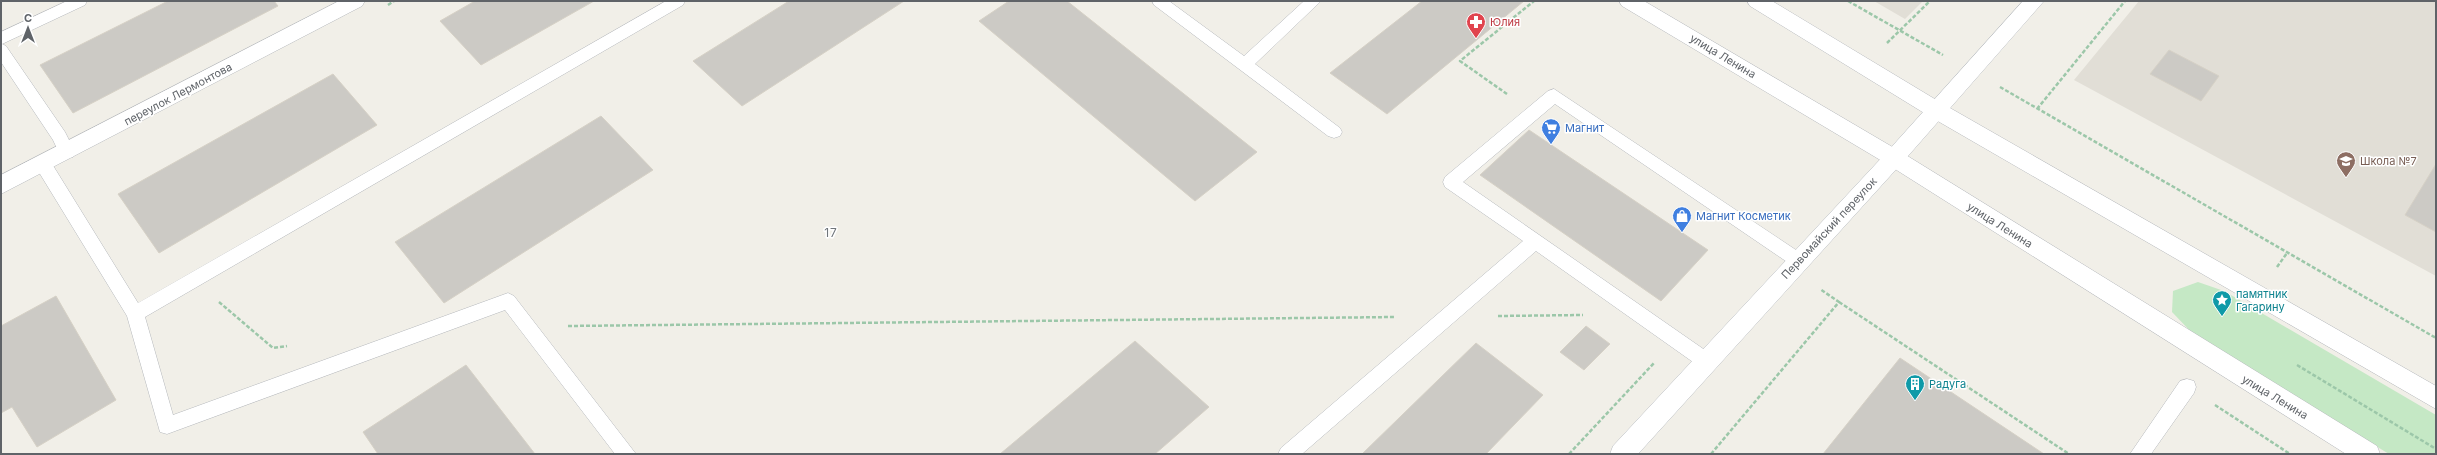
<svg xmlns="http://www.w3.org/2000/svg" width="2437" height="455" font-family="Inter,sans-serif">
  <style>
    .education { fill: #e1ded6 }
    .green { fill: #c5e8c5 }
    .building { fill: #cccac5; stroke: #d6d1c6 }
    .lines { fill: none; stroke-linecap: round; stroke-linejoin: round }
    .lane-casing { stroke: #b5b8bc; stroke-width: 1 }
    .street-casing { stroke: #b5b8bc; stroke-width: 1 }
    .secondary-casing { stroke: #b6babf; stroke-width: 1 }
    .path { stroke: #9cc7a9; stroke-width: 2.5; stroke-dasharray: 4 2; stroke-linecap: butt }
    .lane { fill: #fff; fill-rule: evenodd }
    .street { fill: #fff; fill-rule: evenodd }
    .secondary { fill: #fff; fill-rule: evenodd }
    .labels { text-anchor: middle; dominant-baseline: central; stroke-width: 3; stroke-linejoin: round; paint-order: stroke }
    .health-label { font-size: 11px; fill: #be3a42; stroke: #fff; text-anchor: start }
    .street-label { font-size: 11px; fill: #5f6368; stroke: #fff }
    .shop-label { font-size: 11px; fill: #366cbe; stroke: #fff; text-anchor: start }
    .education-label { font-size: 11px; fill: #785e54; stroke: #fff; text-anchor: start }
    .culture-label { font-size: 11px; fill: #0d838f; stroke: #fff; text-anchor: start }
    .neighbourhood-label { font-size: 12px; letter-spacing: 1px; fill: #70757a; stroke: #fff }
  </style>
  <rect width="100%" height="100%" fill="#f1efe8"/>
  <path class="education" d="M1874 1H1923L1905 19Z
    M2139 1H2436V276L2074 80Z"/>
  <path class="green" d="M2198 282 2224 291 2436 415V454H2389L2194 335 2172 312 2173 291Z"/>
  <path class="building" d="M168 1H274L278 6 73 113 40 65Z
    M475 1H594L481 65 440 21Z
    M789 1H904L742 106 693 61Z
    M1009 1H1067L1257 152 1195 201 979 21Z
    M1422 1H1524L1387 114 1330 73Z
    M2169 50 2219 76 2201 101 2150 74Z
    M333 74 377 125 159 253 118 194Z
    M601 116 653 170 444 303 395 242Z
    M1529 130 1708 250 1661 301 1480 175Z
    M2436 164V232L2405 215Z
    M56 296 116 400 37 447 12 407 1 413V326Z
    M1586 326 1610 344 1584 370 1560 352Z
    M1135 341 1209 407 1155 454H1000Z
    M1476 343 1543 395 1486 454H1362Z
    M1900 358 2044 454H1823Z
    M466 365 535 454H378L363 432Z"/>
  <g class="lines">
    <defs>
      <path id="lane" d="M67 1H87L85 5 2 44 6 46 65 132 75 152 73 157 67 158 61 157 53 140 1 62V32Z
        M666 1H685L683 5 145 317 173 415 508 293 514 296 636 454H615L505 310 167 434 160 432 127 316 37 169 35 164 37 159 43 157 49 159 138 303Z
        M1152 1H1169L1244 56 1304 1H1321L1255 64 1340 128 1342 132 1340 136 1334 138 1328 136 1154 5Z
        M1554 89 1805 256 1808 261 1805 266 1799 268 1793 266 1555 104 1463 182 1712 355 1715 361 1712 367 1706 369 1700 367 1536 251 1302 454H1278L1281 448 1523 241 1445 187 1443 182 1445 177 1548 91Z
        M2187 379 2194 381 2196 387 2194 393 2151 454H2130L2180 381Z"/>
      <path id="street" d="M339 1H365L362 6 1 194V175Z
        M1619 1H1644L1901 152 2377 446 2380 454H2346L1887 164 1622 6Z
        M1747 1H1772L1943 104 2436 386V409L1929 116 1750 6Z"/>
      <path id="secondary" d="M2023 1H2044L1901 164 1638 454H1610L1613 446 1887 152Z"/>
    </defs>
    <use href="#lane" class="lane-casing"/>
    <use href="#street" class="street-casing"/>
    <use href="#secondary" class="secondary-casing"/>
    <path class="path" d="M1848 1 1943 55
      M388 5 394 1
      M1887 43 1930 1
      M2000 87 2436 338
      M1507 94 1460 61 1534 1
      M2037 109 2125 1
      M2277 267 2287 253
      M219 302 273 348 287 346
      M1839 302 2069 454
      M1498 316 1583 315
      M568 326 1395 317
      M2297 365 2436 449
      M2215 405 2290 454
      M1569 454 1654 363
      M1711 454 1839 302 1820 289"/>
    <use href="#lane" class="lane"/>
    <use href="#street" class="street"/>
    <use href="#secondary" class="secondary"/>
  </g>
  <defs>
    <symbol id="pharmacy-pin" viewBox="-11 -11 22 30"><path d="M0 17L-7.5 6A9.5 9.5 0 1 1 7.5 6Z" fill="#e0444e" stroke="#fff"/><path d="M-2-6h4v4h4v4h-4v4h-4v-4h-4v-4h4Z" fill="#fff"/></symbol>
    <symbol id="supermarket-pin" viewBox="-11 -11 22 30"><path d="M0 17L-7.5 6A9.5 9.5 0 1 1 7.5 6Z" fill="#3f7fe0" stroke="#fff"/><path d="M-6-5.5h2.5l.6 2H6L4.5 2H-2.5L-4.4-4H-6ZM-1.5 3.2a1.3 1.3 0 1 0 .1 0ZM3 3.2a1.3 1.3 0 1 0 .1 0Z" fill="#fff"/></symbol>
    <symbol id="school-pin" viewBox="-11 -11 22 30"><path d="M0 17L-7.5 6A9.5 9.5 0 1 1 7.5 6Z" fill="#8d6e63" stroke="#fff"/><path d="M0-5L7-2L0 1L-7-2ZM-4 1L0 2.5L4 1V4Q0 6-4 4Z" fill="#fff"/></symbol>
    <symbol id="shop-pin" viewBox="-11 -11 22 30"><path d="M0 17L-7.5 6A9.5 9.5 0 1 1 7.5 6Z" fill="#3f7fe0" stroke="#fff"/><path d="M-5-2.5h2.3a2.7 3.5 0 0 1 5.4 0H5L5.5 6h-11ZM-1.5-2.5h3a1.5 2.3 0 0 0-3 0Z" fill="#fff"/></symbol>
    <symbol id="sight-pin" viewBox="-11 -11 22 30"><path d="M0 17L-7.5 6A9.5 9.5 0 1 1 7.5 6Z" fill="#0f9aa8" stroke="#fff"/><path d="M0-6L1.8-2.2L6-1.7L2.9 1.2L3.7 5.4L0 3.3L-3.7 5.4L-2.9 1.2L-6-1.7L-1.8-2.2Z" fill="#fff"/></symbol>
    <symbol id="building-pin" viewBox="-11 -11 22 30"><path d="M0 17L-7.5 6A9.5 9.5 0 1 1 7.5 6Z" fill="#0f9aa8" stroke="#fff"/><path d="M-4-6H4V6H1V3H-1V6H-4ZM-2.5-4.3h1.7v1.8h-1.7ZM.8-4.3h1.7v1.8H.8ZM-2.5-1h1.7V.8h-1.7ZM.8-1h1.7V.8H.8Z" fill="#fff"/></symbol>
  </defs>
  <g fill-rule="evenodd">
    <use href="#pharmacy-pin" x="1465" y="11" width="22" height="30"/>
    <use href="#supermarket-pin" x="1540" y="117" width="22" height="30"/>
    <use href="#school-pin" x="2335" y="150" width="22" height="30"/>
    <use href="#shop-pin" x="1671" y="205" width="22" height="30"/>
    <use href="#sight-pin" x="2211" y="289" width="22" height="30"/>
    <use href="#building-pin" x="1904" y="373" width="22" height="30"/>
  </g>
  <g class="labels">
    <g class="health-label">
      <text x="1490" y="22">Юлия</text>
    </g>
    <g class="street-label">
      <text transform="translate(1723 56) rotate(31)">улица Ленина</text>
      <text transform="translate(178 94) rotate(-28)">переулок Лермонтова</text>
      <text transform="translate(2000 225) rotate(32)">улица Ленина</text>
      <text transform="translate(1829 228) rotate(-47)">Первомайский переулок</text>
      <text transform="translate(2275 397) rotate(31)">улица Ленина</text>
    </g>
    <g class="shop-label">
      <text x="1565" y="128">Магнит</text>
      <text x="1696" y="216">Магнит Косметик</text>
    </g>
    <g class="education-label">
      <text x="2360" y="161">Школа №7</text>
    </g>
    <g class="culture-label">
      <text x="2236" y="294">памятник<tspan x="2236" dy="13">Гагарину</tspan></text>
      <text x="1929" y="384">Радуга</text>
    </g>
    <g class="neighbourhood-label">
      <text x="831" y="232">17</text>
    </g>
  </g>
  <rect width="2437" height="455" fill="none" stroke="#5f6368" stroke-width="4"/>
  <g transform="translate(28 28)" stroke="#ffffff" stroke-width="3" paint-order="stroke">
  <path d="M0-3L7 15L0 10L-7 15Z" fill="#5f6368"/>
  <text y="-6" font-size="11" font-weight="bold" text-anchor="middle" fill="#5f6368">С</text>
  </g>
</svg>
